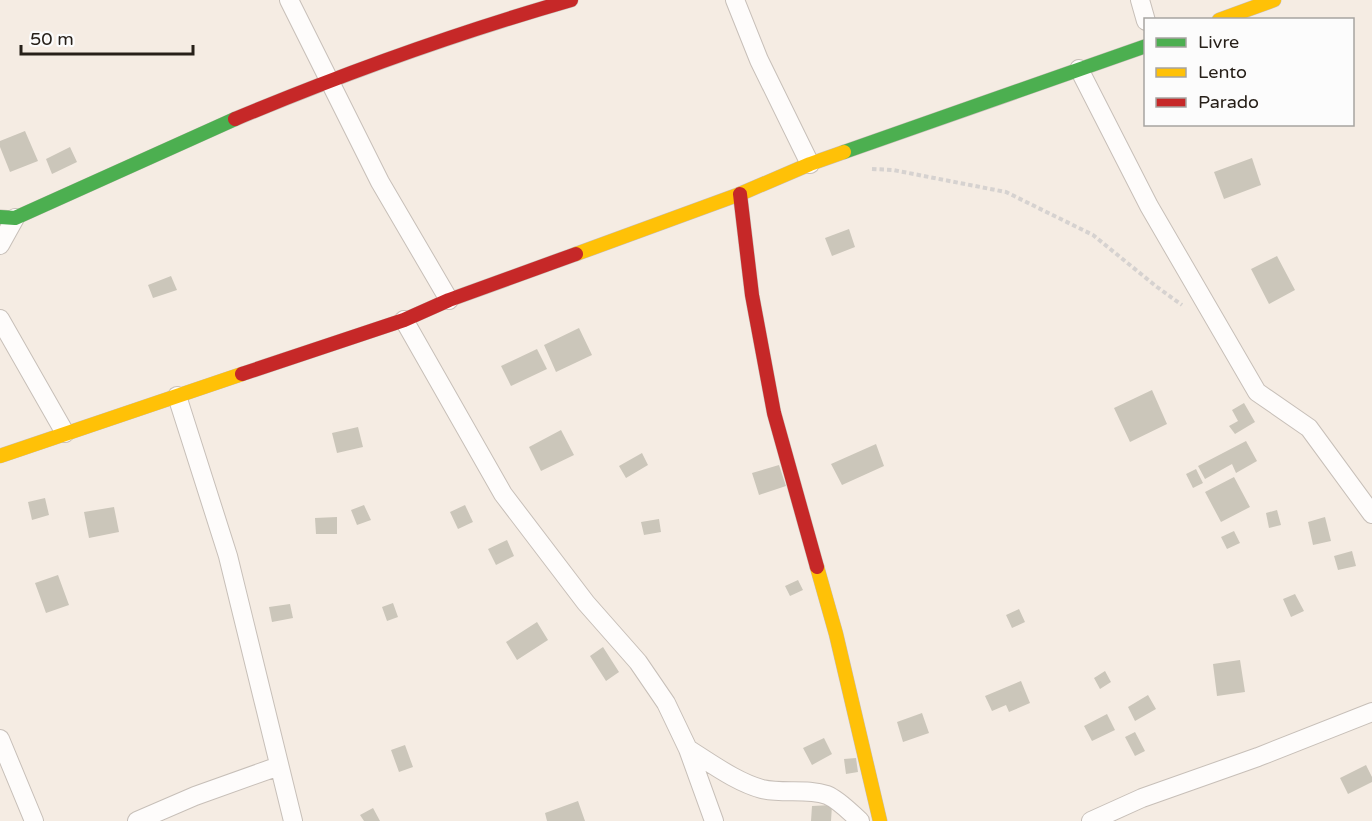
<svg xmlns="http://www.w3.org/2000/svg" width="1372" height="821" font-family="'Varela Round',sans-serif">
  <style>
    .building { fill: #cbc6ba }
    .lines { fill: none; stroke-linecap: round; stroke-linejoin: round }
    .street-casing { stroke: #c7bfb8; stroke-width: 20 }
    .fast-casing { stroke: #c7bfb8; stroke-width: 15 }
    .slow-casing { stroke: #c7bfb8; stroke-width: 15 }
    .jam-casing { stroke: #c7bfb8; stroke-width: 15 }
    .path { stroke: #d6d2d0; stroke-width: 4; stroke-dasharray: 4.5 3; stroke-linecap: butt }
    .street { stroke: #fefcfb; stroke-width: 18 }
    .fast { stroke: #4caf50; stroke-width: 14 }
    .slow { stroke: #ffc107; stroke-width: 14 }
    .jam { stroke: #c62828; stroke-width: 14 }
  </style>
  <rect width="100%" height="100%" fill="#f5ece3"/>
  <path class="building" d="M25 131 38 161 10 172 0 147V141Z
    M70 147 77 162 52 174 46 159Z
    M1252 158 1261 185 1224 199 1214 172Z
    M849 229 855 247 832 256 825 238Z
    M1277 256 1295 290 1269 304 1251 269Z
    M171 276 177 290 153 298 148 285Z
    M579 328 592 355 556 372 544 345Z
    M537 349 547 369 511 386 501 366Z
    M1152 390 1167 424 1130 442 1114 408Z
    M1244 403 1255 422 1235 434 1229 426 1238 421 1232 410Z
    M358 427 363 447 337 453 332 433Z
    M561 430 574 455 541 471 529 447Z
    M1246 441 1257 461 1236 473 1232 464 1205 479 1198 466Z
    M876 444 884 466 842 485 831 464Z
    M642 453 648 465 626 478 619 466Z
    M779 465 786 486 759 495 752 473Z
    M1196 469 1203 483 1193 488 1186 474Z
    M1234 477 1250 507 1221 522 1205 492Z
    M45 498 49 515 32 520 28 502Z
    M364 505 371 520 357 525 351 510Z
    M465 505 473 522 458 529 450 512Z
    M114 507 119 532 89 538 84 512Z
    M1277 510 1281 525 1269 528 1266 513Z
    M337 517V534H316L315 518Z
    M1325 517 1331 541 1313 545 1308 522Z
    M659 519 661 532 644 535 641 522Z
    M1234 531 1240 543 1227 549 1221 537Z
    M507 540 514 556 496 565 488 549Z
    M1352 551 1356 566 1338 570 1334 556Z
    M58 575 69 605 46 613 35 583Z
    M798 580 803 590 790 596 785 586Z
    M1295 594 1304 611 1291 617 1283 599Z
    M393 603 398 617 387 621 382 607Z
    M290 604 293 618 272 622 269 607Z
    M1019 609 1025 622 1012 628 1006 615Z
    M537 622 548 640 517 660 506 642Z
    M603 647 619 672 606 681 590 656Z
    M1240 660 1245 692 1217 696 1213 664Z
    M1105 671 1111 682 1100 689 1094 678Z
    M1021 681 1030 703 1009 712 1006 705 992 711 985 696Z
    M1148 695 1156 709 1135 721 1128 707Z
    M922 713 929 733 903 742 897 722Z
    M1107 714 1115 730 1092 741 1084 726Z
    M1135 732 1145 751 1135 756 1125 737Z
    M824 738 832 754 812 765 803 748Z
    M405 745 413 767 399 772 391 750Z
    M856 758 858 772 846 774 844 759Z
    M1366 765 1372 777V782L1348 794 1340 778Z
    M578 801 585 821H547L545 813Z
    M832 805 831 821H811L812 806Z
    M373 808 380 821H364L360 815Z"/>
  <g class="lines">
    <defs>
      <path id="street" d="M289 0 380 182 449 300
        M735 0 759 60 810 164
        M1140 0 1146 21
        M1079 69 1149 206 1257 392 1309 428 1372 514
        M0 245 15 218
        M0 319 65 433
        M404 320 503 494 586 603 638 662 666 703 688 749 714 821
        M177 396 228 556 293 821
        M0 739 34 821
        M688 749C711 763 736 782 762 789 783 794 807 788 827 795 839 800 850 812 860 821
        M137 821 195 796 279 766
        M1091 821 1142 798 1258 757 1372 712"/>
      <path id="fast" d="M844 152 1146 46
        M0 217 15 218 235 119"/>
      <path id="slow" d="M1219 20 1274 0
        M576 254 740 194 810 164 844 152
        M0 456 242 374
        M817 567 836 634 880 821"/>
      <path id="jam" d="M235 119C345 73 456 33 571 0
        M740 194 752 295 774 413 817 567
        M242 374 404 320 449 300 576 254"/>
    </defs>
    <use href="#street" class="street-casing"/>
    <use href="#fast" class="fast-casing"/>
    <use href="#slow" class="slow-casing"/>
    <use href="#jam" class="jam-casing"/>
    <path class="path" d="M872 169 893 170 1006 192 1093 235 1157 287 1182 305"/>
    <use href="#street" class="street"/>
    <use href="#fast" class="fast"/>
    <use href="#slow" class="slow"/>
    <use href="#jam" class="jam"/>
  </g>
  <rect x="1144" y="18" width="210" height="108" fill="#fcfcfc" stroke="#a7a4a1" stroke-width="1.5"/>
  <rect x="1156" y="38" width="30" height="9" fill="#4caf50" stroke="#a7a4a1" stroke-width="1.5"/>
  <text x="1198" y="48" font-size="18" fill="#272019">Livre</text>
  <rect x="1156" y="68" width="30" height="9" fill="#ffc107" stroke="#a7a4a1" stroke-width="1.5"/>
  <text x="1198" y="78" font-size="18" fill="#272019">Lento</text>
  <rect x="1156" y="98" width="30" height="9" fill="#c62828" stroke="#a7a4a1" stroke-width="1.5"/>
  <text x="1198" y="108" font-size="18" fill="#272019">Parado</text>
  <path d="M21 45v9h172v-9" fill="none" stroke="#272019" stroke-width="3"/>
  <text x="30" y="45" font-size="18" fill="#272019" stroke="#fcfcfc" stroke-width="4.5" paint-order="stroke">50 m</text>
</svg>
